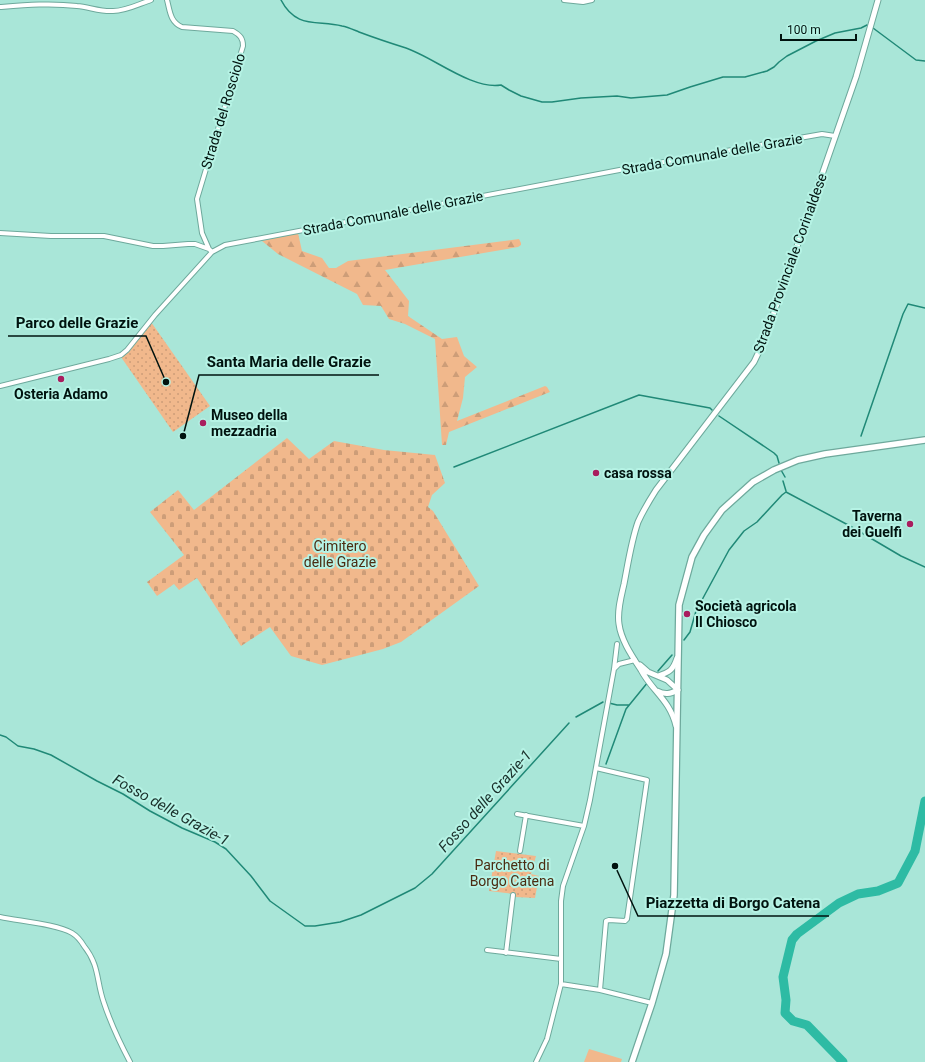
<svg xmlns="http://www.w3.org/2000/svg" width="925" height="1062" font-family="Roboto,sans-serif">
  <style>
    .forest { fill: url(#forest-firs) }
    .cemetery { fill: url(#cemetery-stones) }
    .park { fill: url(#park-dots) }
    .pitch { fill: #f1b88c }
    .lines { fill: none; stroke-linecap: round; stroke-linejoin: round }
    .stream { stroke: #208977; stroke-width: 1.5 }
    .river { stroke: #2ebba4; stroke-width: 9 }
    .minor-casing { stroke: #6ea99c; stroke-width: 6 }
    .tertiary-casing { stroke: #6ea99c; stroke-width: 7 }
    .secondary-casing { stroke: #6ea99c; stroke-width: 8 }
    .minor { stroke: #fff; stroke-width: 4 }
    .tertiary { stroke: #fff; stroke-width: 5 }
    .secondary { stroke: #fff; stroke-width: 5.5 }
    .poi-dot { fill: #a91d5e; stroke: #b6f3e5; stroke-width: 1.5 }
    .labels { text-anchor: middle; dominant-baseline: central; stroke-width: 4; stroke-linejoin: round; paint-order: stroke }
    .street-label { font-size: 14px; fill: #00130f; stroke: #b6f3e5 }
    .poi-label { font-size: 14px; font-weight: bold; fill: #00130f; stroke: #b6f3e5; text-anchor: start }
    .park-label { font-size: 14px; fill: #4b2c12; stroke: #b6f3e5 }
    .water-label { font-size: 15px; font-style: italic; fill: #1a302b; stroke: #b6f3e5 }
    .leader { fill: none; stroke: #00130f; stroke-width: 1.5 }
    .callout-dot { fill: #00130f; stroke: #b6f3e5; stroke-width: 1.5 }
    .callout-label { font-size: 15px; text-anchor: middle; font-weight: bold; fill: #00130f; stroke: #b6f3e5; stroke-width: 4; stroke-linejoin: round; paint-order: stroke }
  </style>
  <defs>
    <pattern id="forest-firs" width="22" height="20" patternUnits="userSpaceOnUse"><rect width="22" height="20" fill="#f1b88c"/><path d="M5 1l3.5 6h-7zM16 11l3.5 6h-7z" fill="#cd9d78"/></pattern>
    <pattern id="cemetery-stones" width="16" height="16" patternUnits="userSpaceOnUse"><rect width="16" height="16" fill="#f1b88c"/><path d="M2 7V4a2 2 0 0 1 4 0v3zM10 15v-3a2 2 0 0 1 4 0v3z" fill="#cd9d78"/></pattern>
    <pattern id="park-dots" width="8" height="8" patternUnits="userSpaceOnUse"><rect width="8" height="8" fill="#f1b88c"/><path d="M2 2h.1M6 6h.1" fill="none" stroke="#cd9d78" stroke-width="1.8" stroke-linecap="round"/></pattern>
  </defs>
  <rect width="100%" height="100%" fill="#a9e6d8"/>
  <path class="forest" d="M298 233 302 251 322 258 329 268H336L348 261 519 239 521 243V245L518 247 385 270 409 301 408 316 442 339 457 337 464 356 477 367 465 377 463 398 457 421 545 386 547 387 550 392 449 432 446 445H442L435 339 405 324 389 319 381 306 363 305 357 294 278 254 262 241Z"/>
  <path class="cemetery" d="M287 438 309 459 334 441 384 450 435 455 445 483 432 495 428 507 433 511 479 586 401 642 383 649 322 665 291 656 270 627 241 646 197 578 179 590 174 584 157 596 147 582 184 555 150 512 178 490 194 510Z"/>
  <path class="park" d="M151 322 210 406 173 432 121 357Z
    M496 851 536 856 531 874 539 876 535 898 515 897V894L489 891Z"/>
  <path class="pitch" d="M589 1049 622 1059 621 1062H584Z"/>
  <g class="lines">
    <path class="stream" d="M281 0C296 29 317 20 342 26 348 27 354 30 359 32 375 38 390 43 406 48 433 57 472 90 501 85L509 90 521 96 542 102H552L581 98 617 96 631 98 667 95 690 87 723 77H745L767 71 774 67 779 62 787 56 816 41 835 33 861 28 867 25
      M873 28 916 60 925 61
      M719 416 774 453 777 456 779 463
      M861 436 903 314 908 304 925 308
      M454 467 639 395 710 408 712 410
      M781 470 785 477
      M783 481 786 491
      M786 492 850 526 901 556 925 567
      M684 640 690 632 696 611 729 550 744 531 757 522 782 495 786 492
      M658 671 672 655
      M609 703 617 705H629
      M576 717 603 702
      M0 735 6 737 18 746 34 749 51 755 97 781 123 794 150 811 182 828 215 842 226 849 251 876 270 901 305 926H315L340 922 361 915 415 888 432 874 569 723
      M606 764 626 709 648 682"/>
    <path class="river" d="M843 1062 807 1025 793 1021 785 1013 786 1000 783 977 792 940 797 934 839 903 858 894 878 891 898 883 915 851 925 801"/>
    <defs>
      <path id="minor" d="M167 0C170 11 170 22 182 27L233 31C240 35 243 38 243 46L197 199 202 233 209 249 212 252
        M564 0 583 2 592 0
        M0 7C26 5 51 3 77 6 89 7 101 12 113 11 126 11 139 4 151 0
        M0 233 51 236H104L153 246H163L188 244H195L209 249
        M0 386 109 359 121 355 127 350 155 315 212 252 225 245 630 168 822 134 835 136
        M614 669 619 664 635 660
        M596 768 647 780 627 919 625 921 609 920 606 921 600 990 652 1003
        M517 814 584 826
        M520 851 526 815
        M0 917C18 921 57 924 72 933 77 936 81 941 84 946 100 966 96 981 104 1003 111 1024 120 1043 130 1062
        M487 950 561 959
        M506 953 513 895
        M561 984 600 990
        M536 1062 547 1039 561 984V901L563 886 584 826 590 800 614 669 617 644"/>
      <path id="tertiary" d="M640 665 648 672 667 680 678 690C670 694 665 695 657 691
        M658 676C670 672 673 670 677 658
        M676 726C670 700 652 691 641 670 632 656 621 640 619 624 617 611 621 597 624 584 628 564 631 542 638 522 643 511 649 501 656 490L754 362 764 341 856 77 878 0"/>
      <path id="secondary" d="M632 1062 652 1003 666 954 674 895 679 605 692 557 704 535 722 510 753 482 774 470 798 460 825 454 925 440"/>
    </defs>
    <use href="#minor" class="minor-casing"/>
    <use href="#tertiary" class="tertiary-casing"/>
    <use href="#secondary" class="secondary-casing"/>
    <use href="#minor" class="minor"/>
    <use href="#tertiary" class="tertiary"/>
    <use href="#secondary" class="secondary"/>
  </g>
  <g class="poi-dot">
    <circle cx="61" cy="379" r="4"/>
    <circle cx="203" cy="423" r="4"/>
    <circle cx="596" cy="473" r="4"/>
    <circle cx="910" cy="524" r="4"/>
    <circle cx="687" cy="614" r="4"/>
  </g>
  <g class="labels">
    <g class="street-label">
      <text transform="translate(223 111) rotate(-73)">Strada del Rosciolo</text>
      <text transform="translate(712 154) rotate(-10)">Strada Comunale delle Grazie</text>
      <text transform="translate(393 213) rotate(-11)">Strada Comunale delle Grazie</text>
      <text transform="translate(790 263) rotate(-70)">Strada Provinciale Corinaldese</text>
    </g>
    <g class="poi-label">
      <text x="61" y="394" text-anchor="middle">Osteria Adamo</text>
      <text x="211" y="415">Museo della<tspan x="211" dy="16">mezzadria</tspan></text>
      <text x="604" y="473">casa rossa</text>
      <text x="902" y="516" text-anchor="end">Taverna<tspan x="902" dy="16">dei Guelfi</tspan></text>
      <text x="695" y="606">Società agricola<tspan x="695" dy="16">Il Chiosco</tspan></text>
    </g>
    <g class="park-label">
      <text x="340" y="546">Cimitero<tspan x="340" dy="16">delle Grazie</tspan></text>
      <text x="512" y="865">Parchetto di<tspan x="512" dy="16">Borgo Catena</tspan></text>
    </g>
    <g class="water-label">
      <text transform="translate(485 801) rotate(-48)">Fosso delle Grazie-1</text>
      <text transform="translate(171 810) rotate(29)">Fosso delle Grazie-1</text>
    </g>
  </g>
  <path class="leader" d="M166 382L146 336H8M183 436L199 375H379M615 866L638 916H829"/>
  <g class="callout-dot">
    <circle cx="166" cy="382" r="4"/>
    <circle cx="183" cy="436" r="4"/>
    <circle cx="615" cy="866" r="4"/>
  </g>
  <g class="callout-label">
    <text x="77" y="328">Parco delle Grazie</text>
    <text x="289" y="367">Santa Maria delle Grazie</text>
    <text x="733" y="908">Piazzetta di Borgo Catena</text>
  </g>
  <path d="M781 34v6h75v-6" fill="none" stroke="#00130f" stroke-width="2"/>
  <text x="787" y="34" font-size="12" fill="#00130f" stroke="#b6f3e5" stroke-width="3" paint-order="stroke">100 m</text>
</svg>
